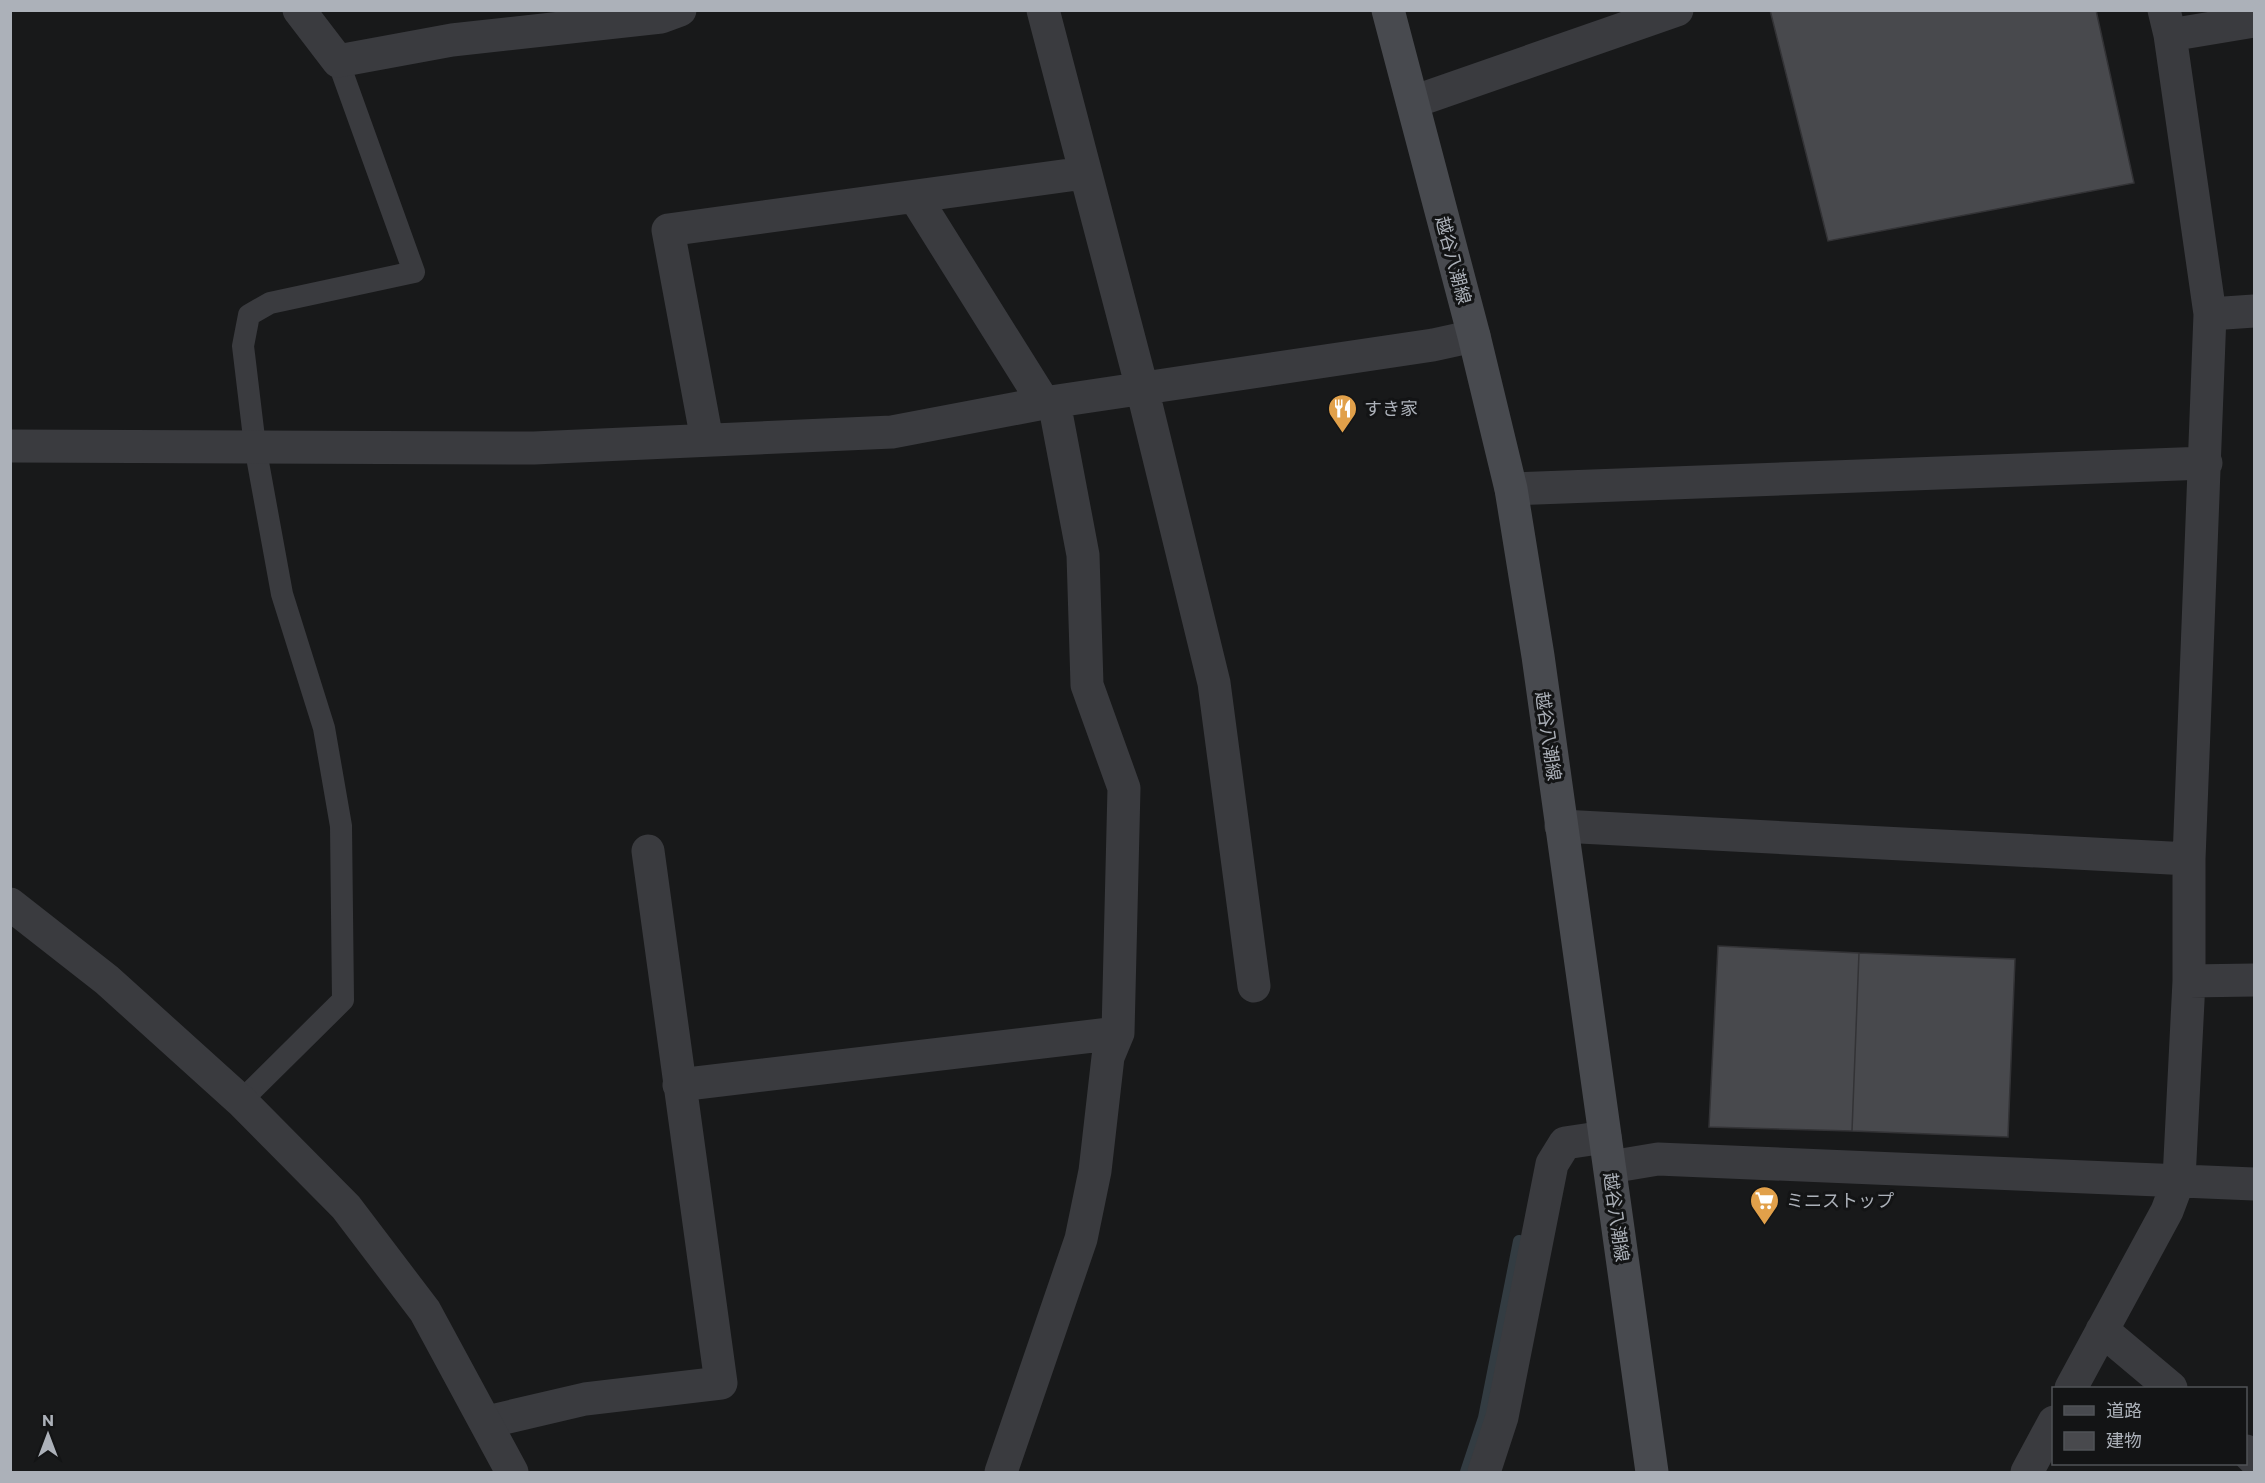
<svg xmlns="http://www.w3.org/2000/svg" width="2265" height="1483" font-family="Commissioner,'Noto Sans JP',sans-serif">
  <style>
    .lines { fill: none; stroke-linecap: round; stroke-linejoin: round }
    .stream { stroke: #333c42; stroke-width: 12 }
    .building { fill: #48494d; stroke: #333336; stroke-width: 1.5 }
    .service { stroke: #3a3b3f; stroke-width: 22 }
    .minor { stroke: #3a3b3f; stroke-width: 33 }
    .tertiary { stroke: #3a3b3f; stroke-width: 33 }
    .secondary { stroke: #484a4f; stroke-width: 33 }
    .labels { text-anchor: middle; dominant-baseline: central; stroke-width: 6; stroke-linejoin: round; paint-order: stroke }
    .street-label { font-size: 18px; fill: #acb1b9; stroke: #131415 }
    .poi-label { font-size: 18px; fill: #acb1b9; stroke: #131415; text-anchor: start }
  </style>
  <rect width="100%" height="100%" fill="#18191a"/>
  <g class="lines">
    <path class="stream" d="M1466 1472 1484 1418 1519 1241"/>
  </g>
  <path class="building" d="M1770 10H2096L2134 183 1828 241Z
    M1718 946 1859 953 1852 1131 1709 1127Z
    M1859 953 2015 959 2008 1137 1852 1131Z"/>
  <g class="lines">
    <path class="service" d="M241 1101 343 1000 341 826 324 728 282 594 255 446 243 346 249 315 270 303 414 272 338 61"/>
    <path class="minor" d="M299 10 338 61 452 40 661 17 680 10
      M1043 10 1142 388 1214 683 1254 986
      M2170 35 2254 21
      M1413 102 1677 10
      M915 197 1044 403
      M2210 314 2254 311
      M707 440 668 230 1084 173
      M10 446 534 448 892 432 1044 403 1433 345 1474 336
      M1511 489 2206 463
      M1561 826 2189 859
      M2189 981 2254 980
      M679 1085 1118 1033
      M1610 1167 1658 1159 2254 1184
      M2102 1330 2171 1388
      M2071 1388 2167 1211 2179 1179 2189 981V859L2210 314 2170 35 2164 10
      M487 1422 585 1399 721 1383 648 851
      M2246 1451 2254 1459
      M1001 1472 1081 1239 1095 1171 1108 1057 1118 1033 1124 788 1087 685 1083 555 1054 402
      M1484 1472 1502 1417 1552 1164 1565 1143 1605 1137
      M2027 1472 2054 1422"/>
    <path class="tertiary" d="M10 904 107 980 241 1101 346 1207 425 1311 512 1472"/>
    <path class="secondary" d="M1388 10 1474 336 1511 489 1538 656 1652 1472"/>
  </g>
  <defs>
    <symbol id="restaurant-pin" viewBox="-11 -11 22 30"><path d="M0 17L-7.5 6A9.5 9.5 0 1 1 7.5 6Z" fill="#e1a04a" stroke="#131415"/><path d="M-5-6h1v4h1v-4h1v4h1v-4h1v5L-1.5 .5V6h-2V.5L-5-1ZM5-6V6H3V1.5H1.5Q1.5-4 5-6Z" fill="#fff"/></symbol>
    <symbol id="supermarket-pin" viewBox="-11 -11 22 30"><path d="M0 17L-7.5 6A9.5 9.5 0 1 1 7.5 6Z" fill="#e1a04a" stroke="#131415"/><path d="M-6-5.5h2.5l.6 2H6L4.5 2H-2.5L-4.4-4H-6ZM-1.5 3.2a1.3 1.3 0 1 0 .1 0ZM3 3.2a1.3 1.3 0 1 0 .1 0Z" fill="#fff"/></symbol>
  </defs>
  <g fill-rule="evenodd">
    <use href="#restaurant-pin" x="1326" y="392" width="33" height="45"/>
    <use href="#supermarket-pin" x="1748" y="1184" width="33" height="45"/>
  </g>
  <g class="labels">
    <g class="street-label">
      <text transform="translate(1454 260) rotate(75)">越谷八潮線</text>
      <text transform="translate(1549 736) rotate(82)">越谷八潮線</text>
      <text transform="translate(1617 1217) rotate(82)">越谷八潮線</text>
    </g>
    <g class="poi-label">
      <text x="1364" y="408">すき家</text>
      <text x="1786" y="1200">ミニストップ</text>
    </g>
  </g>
  <rect width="2265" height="1483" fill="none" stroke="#acb1b9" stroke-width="24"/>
  <rect x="2052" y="1387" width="195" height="78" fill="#131415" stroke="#505357" stroke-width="1.5"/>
  <rect x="2064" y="1406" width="30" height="9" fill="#484a4f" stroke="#505357" stroke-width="1.5"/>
  <text x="2106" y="1417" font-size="18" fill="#acb1b9">道路</text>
  <rect x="2064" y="1432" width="30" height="18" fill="#48494d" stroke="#505357" stroke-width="1.5"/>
  <text x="2106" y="1447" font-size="18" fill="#acb1b9">建物</text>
  <g transform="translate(48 1435)" stroke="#131415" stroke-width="4.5" paint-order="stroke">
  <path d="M0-4.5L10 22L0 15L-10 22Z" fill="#acb1b9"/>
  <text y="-9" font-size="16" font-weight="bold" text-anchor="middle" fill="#acb1b9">N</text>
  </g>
</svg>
